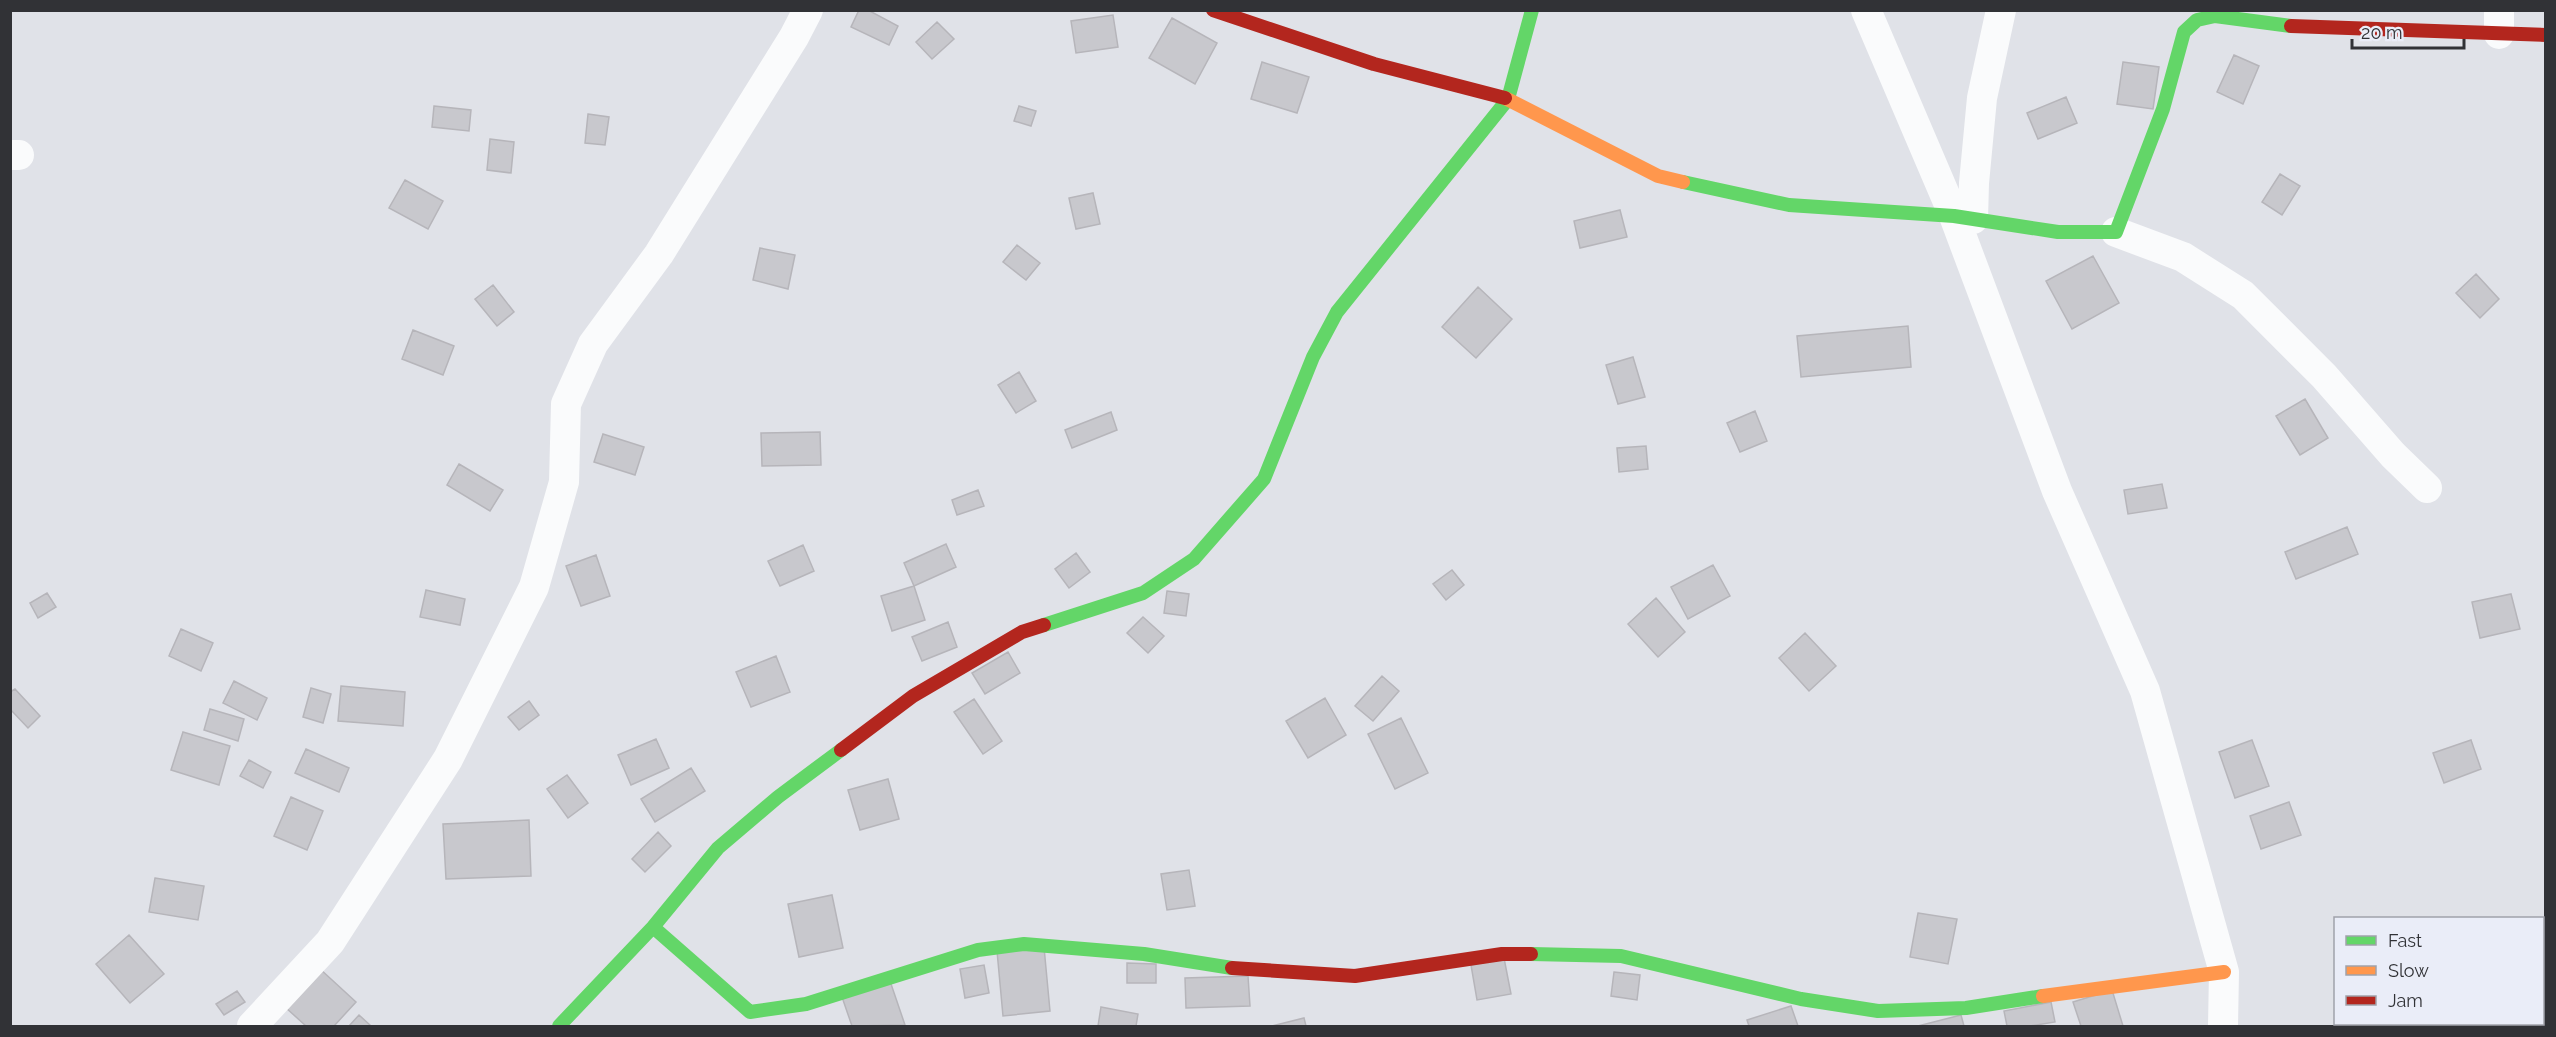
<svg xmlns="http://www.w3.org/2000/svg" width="2556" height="1037" font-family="Raleway,sans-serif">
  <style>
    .building { fill: #c8c8cd; stroke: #b6b5ba; stroke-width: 1.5 }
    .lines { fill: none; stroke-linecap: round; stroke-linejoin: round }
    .street { stroke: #fafbfc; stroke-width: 30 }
    .fast { stroke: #63d668; stroke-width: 14 }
    .slow { stroke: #ff974d; stroke-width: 14 }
    .jam { stroke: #b3261e; stroke-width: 14 }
  </style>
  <rect width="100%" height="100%" fill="#e0e2e8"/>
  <path class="building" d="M859 10H868L898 26 889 45 851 27Z
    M1113 15 1118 47 1076 53 1071 21Z
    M1172 18 1217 43 1195 84 1149 58Z
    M937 22 954 39 932 59 916 42Z
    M2234 55 2259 66 2243 104 2217 92Z
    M1262 62 1309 77 1297 113 1251 99Z
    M2123 62 2159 67 2153 109 2117 104Z
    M2066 97 2077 123 2038 139 2027 113Z
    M434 106 471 110 469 131 432 127Z
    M1019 106 1036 111 1031 126 1014 121Z
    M588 114 609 117 605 145 585 143Z
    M490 139 514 142 511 173 487 170Z
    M2280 174 2300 186 2282 215 2262 202Z
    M405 180 443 201 428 229 389 208Z
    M1093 193 1100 224 1076 229 1069 198Z
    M1620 210 1627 237 1580 248 1574 221Z
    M1017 245 1040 263 1026 280 1003 262Z
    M760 248 795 255 788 289 753 280Z
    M2093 256 2119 303 2072 329 2046 281Z
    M2476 274 2499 299 2480 318 2456 293Z
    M493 285 514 312 497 326 475 299Z
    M1478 287 1512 319 1476 358 1442 327Z
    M1908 326 1911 367 1801 377 1797 336Z
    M413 330 454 346 443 375 402 359Z
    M1633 357 1645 397 1618 404 1606 365Z
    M1019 372 1036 401 1016 413 998 385Z
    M2305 399 2328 438 2300 455 2276 416Z
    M1755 411 1767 441 1740 452 1727 423Z
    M1111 412 1117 430 1072 448 1065 430Z
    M820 432 821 465 762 466 761 433Z
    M603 434 644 447 635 475 594 462Z
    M1646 446 1648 469 1619 472 1617 448Z
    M459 464 503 490 490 511 447 485Z
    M2162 484 2167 508 2128 514 2124 490Z
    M978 490 984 506 957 515 952 500Z
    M2347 527 2358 554 2296 579 2285 552Z
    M946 544 956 567 914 586 904 563Z
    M803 545 814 571 780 586 768 561Z
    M1076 553 1090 572 1069 588 1055 569Z
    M596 555 610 596 581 606 566 566Z
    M1713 565 1730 596 1688 619 1671 587Z
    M1452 570 1464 585 1446 600 1433 584Z
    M914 586 925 620 892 631 881 596Z
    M426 590 465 599 460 625 420 617Z
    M1167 591 1189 594 1186 616 1164 613Z
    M47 593 56 607 38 618 30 603Z
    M2511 594 2520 629 2480 638 2472 602Z
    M1656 598 1685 632 1658 657 1628 624Z
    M1143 617 1164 636 1148 653 1127 633Z
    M948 622 957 647 922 661 912 637Z
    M181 629 213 643 201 671 169 656Z
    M1805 633 1836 666 1809 691 1779 658Z
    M1008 652 1020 673 985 694 972 673Z
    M776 656 790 692 751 707 736 672Z
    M1382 676 1399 691 1373 721 1355 706Z
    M234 681 267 698 257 720 223 703Z
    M341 686 405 692 403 726 338 721Z
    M311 688 331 694 323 723 303 717Z
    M15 689 40 716 28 728 10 709V692Z
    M1325 698 1346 735 1308 758 1286 721Z
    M974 699 1002 741 983 754 954 712Z
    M529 701 539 715 519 730 508 717Z
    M210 709 244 719 238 741 204 730Z
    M1401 718 1428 773 1395 789 1368 734Z
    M183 732 230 746 219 785 171 770Z
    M656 739 669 768 631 785 618 755Z
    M2252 740 2269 786 2235 798 2219 752Z
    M2471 740 2481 769 2444 783 2433 753Z
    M306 749 349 768 339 792 295 773Z
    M249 760 271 772 263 788 240 776Z
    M691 768 705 791 655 822 641 799Z
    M567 775 588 803 568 818 547 789Z
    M888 779 899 819 860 830 848 790Z
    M291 797 323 811 307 850 274 836Z
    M2289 802 2301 835 2261 849 2250 816Z
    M529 820 531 876 446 879 443 824Z
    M658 832 671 846 645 872 632 859Z
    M1189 870 1195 906 1167 910 1161 874Z
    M155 878 204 886 198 920 149 912Z
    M832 895 843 948 799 957 788 904Z
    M1918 913 1957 919 1948 964 1910 957Z
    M129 935 164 974 130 1003 96 964Z
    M1044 947 1050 1011 1003 1016 997 951Z
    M1504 958 1511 994 1477 1000 1471 965Z
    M1127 963 1156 964V983H1127Z
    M984 965 989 993 965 998 960 969Z
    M319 968 356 1002 334 1026H306L285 1007Z
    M1614 972 1640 975 1637 1000 1611 996Z
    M1248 976 1250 1006 1186 1008 1185 978Z
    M890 981 905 1025 852 1026 842 997Z
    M2112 990 2123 1026H2081L2073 1002Z
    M237 991 245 1002 224 1015 216 1004Z
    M2051 1002 2055 1022 2030 1026H2007L2004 1011Z
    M1791 1006 1798 1026H1749L1747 1020Z
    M1101 1007 1138 1014 1136 1026H1098Z
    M359 1015 371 1026H349Z
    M1961 1015 1964 1026H1918Z
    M1304 1018 1306 1026H1272Z"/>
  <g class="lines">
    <path class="street" d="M1866 10 1954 216 2057 491 2145 691 2224 972 2223 1026
      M2499 10V34
      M10 155H19
      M1973 219 1974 183 1982 98 2001 10
      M2116 232 2183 257 2243 295 2324 376 2393 455 2427 488
      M252 1026 330 942 448 759 534 587 564 482 566 404 593 344 659 254 794 37 808 10"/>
    <path class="fast" d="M1683 182 1789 205 1954 216 2058 232H2116L2163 109 2184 32 2197 20 2215 16 2291 26
      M1044 625 1143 593 1194 559 1264 479 1313 357 1337 312 1508 99 1532 10
      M653 927 750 1012 806 1004 978 950 1024 944 1144 954 1232 968
      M1531 954 1621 956 1801 999 1878 1011 1966 1008 2043 996
      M559 1026 653 927 718 848 778 797 841 750"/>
    <path class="slow" d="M1505 98 1658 176 1683 182
      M2043 996 2224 972"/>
    <path class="jam" d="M1213 10 1374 64 1505 98
      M2291 26 2546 35
      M841 750 913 696 1022 632 1044 625
      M1232 968 1355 976 1502 954H1531"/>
  </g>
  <rect width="2556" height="1037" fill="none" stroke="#313236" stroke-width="24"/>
  <rect x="2334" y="917" width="210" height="108" fill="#eaedf8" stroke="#a0a2aa" stroke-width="1.5"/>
  <rect x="2346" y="936" width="30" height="9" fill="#63d668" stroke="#a0a2aa" stroke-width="1.5"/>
  <text x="2388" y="947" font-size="18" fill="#313236">Fast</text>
  <rect x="2346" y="966" width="30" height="9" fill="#ff974d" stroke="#a0a2aa" stroke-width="1.5"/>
  <text x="2388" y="977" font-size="18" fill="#313236">Slow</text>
  <rect x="2346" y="996" width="30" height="9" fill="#b3261e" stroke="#a0a2aa" stroke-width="1.5"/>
  <text x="2388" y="1007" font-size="18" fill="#313236">Jam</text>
  <path d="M2352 39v9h112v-9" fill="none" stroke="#313236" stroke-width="3"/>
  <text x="2361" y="39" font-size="18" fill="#313236" stroke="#eaedf8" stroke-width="4.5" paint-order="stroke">20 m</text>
</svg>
